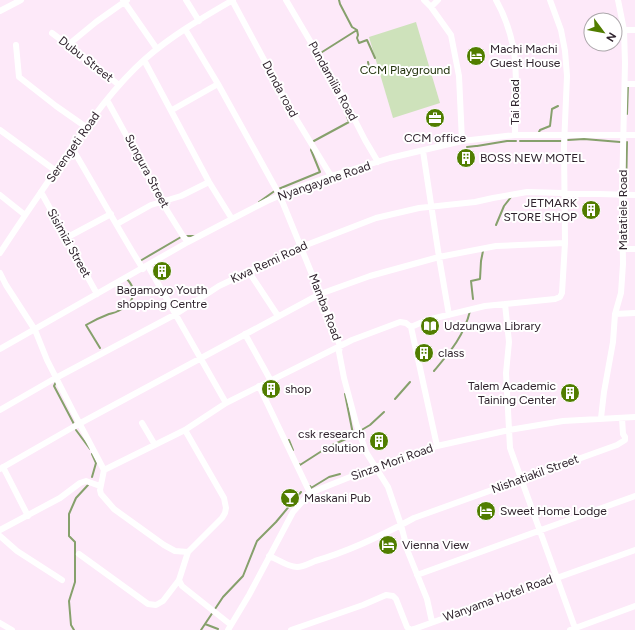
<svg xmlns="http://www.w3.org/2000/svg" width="635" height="630" font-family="Figtree,sans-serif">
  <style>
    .green { fill: #cee2bb }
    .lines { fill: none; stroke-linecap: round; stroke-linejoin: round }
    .stream { stroke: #86a06c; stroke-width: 2 }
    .minor { stroke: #fff; stroke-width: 6 }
    .labels { text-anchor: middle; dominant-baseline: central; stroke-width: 4; stroke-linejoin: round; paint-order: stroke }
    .poi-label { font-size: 12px; fill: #2f232d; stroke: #fff; text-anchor: start }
    .street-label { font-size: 12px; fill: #2f232d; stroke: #fff }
    .park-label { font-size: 12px; fill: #21320b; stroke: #fff }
  </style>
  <rect width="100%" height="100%" fill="#fde9f9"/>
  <path class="green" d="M416 22 440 103 393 118 369 37Z"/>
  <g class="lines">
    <path class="stream" d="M339 0 340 4 352 27 357 30
      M319 54 357 30 358 35 357 38 359 43 367 40 375 58
      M368 62 369 67
      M627 114 628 85
      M538 134 540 130 550 126 552 109 558 106
      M568 140 584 139 620 142
      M520 141H561
      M312 142 349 122 340 98
      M477 146 507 141H516
      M467 147 476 146
      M626 192 627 142
      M259 202 276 190 320 172 311 150 312 148
      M496 225 504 206 511 197
      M185 236H195
      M140 261 181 237
      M473 299 471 281 480 279 481 261 483 251
      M100 348 86 325C93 321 101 317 109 314 112 313 115 313 118 311 133 304 139 292 127 279
      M434 371C450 352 464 336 470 311
      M56 382 54 386 75 426
      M345 394 353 434
      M395 399 410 382
      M76 430 90 449
      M289 440 293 450
      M299 464 300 465 328 447 348 438 370 425 384 412
      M92 477 96 463 92 454
      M310 486 311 488 329 477 340 474
      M205 624 218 629
      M74 630 71 625 69 601 75 582V542L69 536V514L76 498 88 485
      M201 630 223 597 243 576 257 541 276 522 301 492"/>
    <path class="minor" d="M123 0 157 49
      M186 0 199 21
      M232 0 292 112 331 176
      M286 0 343 97 365 140 378 162
      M424 0 431 7 451 35 459 76 462 141
      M496 0C505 16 511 34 514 52 518 79 515 108 515 135
      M431 7 438 0
      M0 11 21 0
      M185 29 218 84 280 196 320 294 340 346 339 352 344 378 356 423 366 452 388 487 401 525 408 552 427 599 432 622
      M624 30H635
      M52 33 85 58 119 85
      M16 45 19 77 56 106 86 127
      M68 45 96 22 127 0
      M144 60 209 182 232 219
      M625 84H635
      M107 100 168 212 183 236 188 242
      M172 110 218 84
      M0 130 56 171
      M72 148C96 188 118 229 143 269
      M423 151 439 257 449 315
      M41 192 97 294
      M0 195 25 215
      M117 224 151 205 181 196 209 182
      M66 238 111 214
      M623 249H635
      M0 253C18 225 37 198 56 170 83 132 109 91 145 59 171 36 202 18 233 0
      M148 266 226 403
      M249 272 278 316
      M0 273 6 285 35 330 47 360 73 411 104 470
      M505 304 509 342 506 373 510 448 575 628
      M615 314 635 313
      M411 327 427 320 485 306 555 299 560 297 562 293 565 243 564 145 567 76 565 51 561 30 550 0
      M245 334 271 381
      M0 349 188 242 232 219 267 201 297 188 331 176 390 158 462 141 515 135H635
      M259 386 310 493
      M0 410 52 380 176 314 219 286 301 247 376 218 419 208 475 202 493 198 527 192 635 195
      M601 418 604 392 613 342 615 314 621 293 623 264 622 194 625 63 624 30 618 0
      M142 423 155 445
      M3 467 28 516
      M0 469 75 426 320 294 370 276 439 257 496 246 565 243
      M104 470 185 430 226 403 352 340 400 322 406 323 411 327 437 446
      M104 470 100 490 101 494 114 509 164 545 175 551 188 552
      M0 530 60 498 80 483 86 481 100 486
      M0 536 17 551 62 580
      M79 554 148 604 156 605 163 601 179 580 188 552 222 518 225 513 226 508 224 498 185 430
      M269 556C278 559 287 567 297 567 303 567 310 563 315 561 350 551 383 535 414 518L617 445 625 440V437L623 434 622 418
      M417 575 635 496
      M179 580 182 586 231 625
      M0 623 12 630
      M228 630 249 595 293 512 310 493 375 467 437 446 509 430 563 421 635 417
      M291 630 363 605 386 595 393 596 396 599 407 627 410 630 414 629 635 550
      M570 630 635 606"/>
  </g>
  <defs>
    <symbol id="hotel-disc" viewBox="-11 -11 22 22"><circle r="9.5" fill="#517d00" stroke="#fff"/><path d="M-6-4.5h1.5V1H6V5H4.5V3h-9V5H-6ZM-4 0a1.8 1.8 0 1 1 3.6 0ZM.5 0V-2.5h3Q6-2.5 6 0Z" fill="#fff"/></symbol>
    <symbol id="office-disc" viewBox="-11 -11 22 22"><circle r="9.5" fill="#517d00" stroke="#fff"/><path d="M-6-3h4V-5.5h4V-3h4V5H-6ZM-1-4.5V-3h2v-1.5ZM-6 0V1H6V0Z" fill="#fff"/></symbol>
    <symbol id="building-disc" viewBox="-11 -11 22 22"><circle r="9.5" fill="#517d00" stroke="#fff"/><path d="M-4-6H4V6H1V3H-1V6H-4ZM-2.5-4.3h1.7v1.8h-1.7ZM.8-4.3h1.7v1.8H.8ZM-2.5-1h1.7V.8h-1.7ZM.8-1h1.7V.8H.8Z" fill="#fff"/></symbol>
    <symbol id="library-disc" viewBox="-11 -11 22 22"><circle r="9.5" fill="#517d00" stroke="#fff"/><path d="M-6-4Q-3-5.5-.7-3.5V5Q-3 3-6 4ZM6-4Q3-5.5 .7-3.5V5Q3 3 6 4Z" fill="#fff"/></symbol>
    <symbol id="bar-disc" viewBox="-11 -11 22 22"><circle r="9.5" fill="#517d00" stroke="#fff"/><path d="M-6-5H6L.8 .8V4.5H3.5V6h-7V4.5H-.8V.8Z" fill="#fff"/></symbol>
  </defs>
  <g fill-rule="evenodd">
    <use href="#hotel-disc" x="465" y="45" width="22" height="22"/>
    <use href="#office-disc" x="424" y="107" width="22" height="22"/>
    <use href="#building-disc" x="455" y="147" width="22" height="22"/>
    <use href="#building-disc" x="580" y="199" width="22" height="22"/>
    <use href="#building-disc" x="151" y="260" width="22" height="22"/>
    <use href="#library-disc" x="419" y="315" width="22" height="22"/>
    <use href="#building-disc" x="413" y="342" width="22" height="22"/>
    <use href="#building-disc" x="260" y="378" width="22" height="22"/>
    <use href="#building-disc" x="559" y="382" width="22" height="22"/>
    <use href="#building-disc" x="368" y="430" width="22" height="22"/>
    <use href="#bar-disc" x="279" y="487" width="22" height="22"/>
    <use href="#hotel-disc" x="475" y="500" width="22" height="22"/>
    <use href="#hotel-disc" x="377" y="534" width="22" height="22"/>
  </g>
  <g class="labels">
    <g class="poi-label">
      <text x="490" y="49">Machi Machi<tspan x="490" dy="14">Guest House</tspan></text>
      <text x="435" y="138" text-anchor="middle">CCM office</text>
      <text x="480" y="158">BOSS NEW MOTEL</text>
      <text x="577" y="203" text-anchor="end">JETMARK<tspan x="577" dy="14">STORE SHOP</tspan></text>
      <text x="162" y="290" text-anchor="middle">Bagamoyo Youth<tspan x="162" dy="14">shopping Centre</tspan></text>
      <text x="444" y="326">Udzungwa Library</text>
      <text x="438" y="353">class</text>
      <text x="556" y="386" text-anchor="end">Talem Academic<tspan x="556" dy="14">Taining Center</tspan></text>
      <text x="285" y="389">shop</text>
      <text x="365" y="434" text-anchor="end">csk research<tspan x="365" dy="14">solution</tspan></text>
      <text x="304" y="498">Maskani Pub</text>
      <text x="500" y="511">Sweet Home Lodge</text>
      <text x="402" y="545">Vienna View</text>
    </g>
    <g class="street-label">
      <text transform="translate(86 59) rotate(38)">Dubu Street</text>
      <text transform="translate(333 81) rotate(61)">Pundamilia Road</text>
      <text transform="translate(280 89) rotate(62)">Dunda road</text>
      <text transform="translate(515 102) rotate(-90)">Tai Road</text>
      <text transform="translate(73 147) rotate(-55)">Serengeti Road</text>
      <text transform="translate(147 171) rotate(62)">Sungura Street</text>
      <text transform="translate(324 181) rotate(-19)">Nyangayane Road</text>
      <text transform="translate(623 210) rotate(-90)">Matatiele Road</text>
      <text transform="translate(69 243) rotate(61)">Sisimizi Street</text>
      <text transform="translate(269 262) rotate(-25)">Kwa Remi Road</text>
      <text transform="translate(325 307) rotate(69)">Mamba Road</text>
      <text transform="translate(392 462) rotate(-20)">Sinza Mori Road</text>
      <text transform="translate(535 474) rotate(-20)">Nishatiakil Street</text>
      <text transform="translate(498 598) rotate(-20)">Wanyama Hotel Road</text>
    </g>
    <g class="park-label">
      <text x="405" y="70">CCM Playground</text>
    </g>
  </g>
  <g transform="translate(603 32) rotate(122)"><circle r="19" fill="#ffffff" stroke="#aca7ab"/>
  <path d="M0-3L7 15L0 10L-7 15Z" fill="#517d00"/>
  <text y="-6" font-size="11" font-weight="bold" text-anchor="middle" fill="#2f232d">N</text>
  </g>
</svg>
